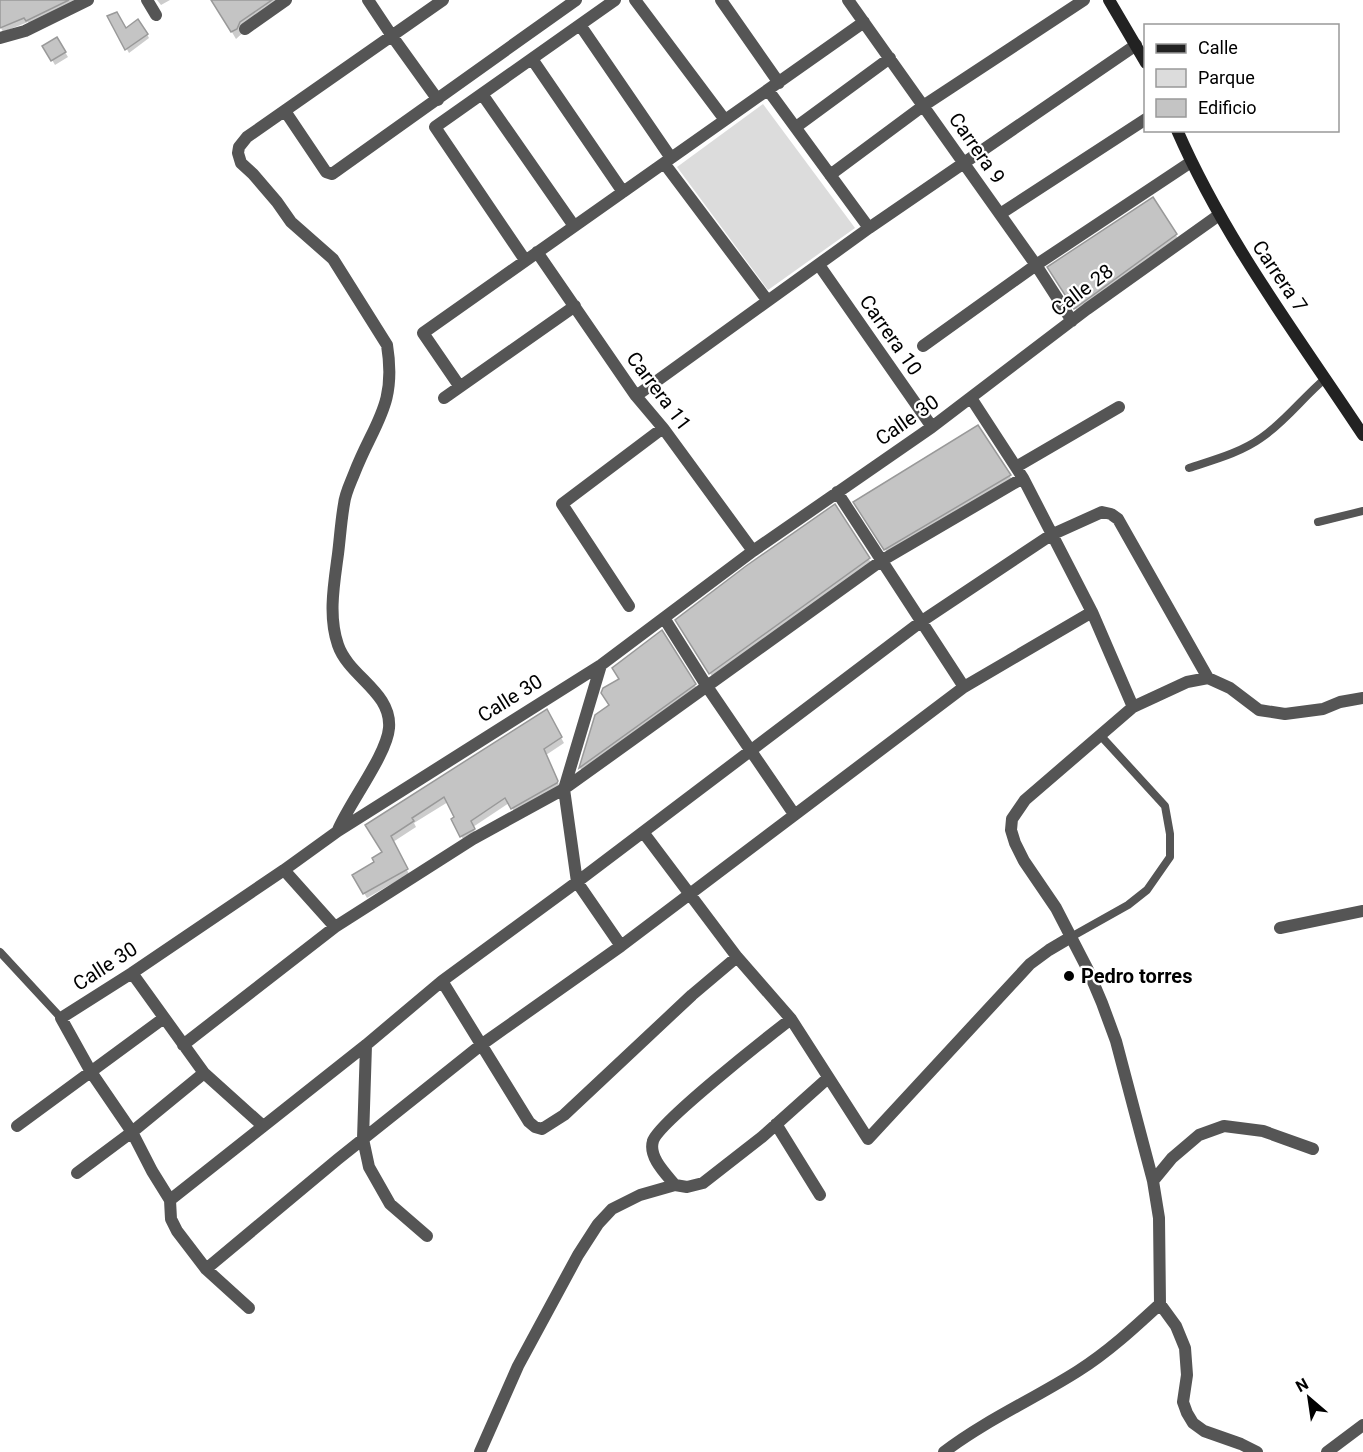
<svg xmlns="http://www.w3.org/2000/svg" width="1363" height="1452" font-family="Roboto,sans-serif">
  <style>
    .green { fill: #dcdcdc }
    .shadow { fill: #0003 }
    .building { fill: #c4c4c4; stroke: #999; stroke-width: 1.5 }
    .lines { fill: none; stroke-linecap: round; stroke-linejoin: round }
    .lane { stroke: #555; stroke-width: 8 }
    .street { stroke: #555; stroke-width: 12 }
    .secondary { stroke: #222; stroke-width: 12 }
    .poi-dot { fill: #000; stroke: #fff; stroke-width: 2 }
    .labels { text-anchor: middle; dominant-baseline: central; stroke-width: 4.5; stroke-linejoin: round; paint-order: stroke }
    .street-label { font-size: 20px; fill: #000; stroke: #fff }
    .poi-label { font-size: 20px; font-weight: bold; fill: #000; stroke: #fff; text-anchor: start }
  </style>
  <rect width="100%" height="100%" fill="#fff"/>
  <path class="green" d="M763 104 855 228 768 290 677 167Z"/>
  <path class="shadow" d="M0 0H79L29 25 28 22 3 32 0 26Z
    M157 0H170L161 5Z
    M213 0H279L236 39Z
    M109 17 126 30 147 34 149 38 129 53Z
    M57 39 68 57 55 65 44 46Z
    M1153 199 1179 240 1078 313 1049 268Z
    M978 427 1013 481 888 554 855 502Z
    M834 506 872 564 713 678 677 620Z
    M661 632 698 690 583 772 580 768 596 716 611 706 621 679Z
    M546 711 564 743 546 755 560 787 515 813 509 803 473 827 476 834 464 841 453 820 456 817 448 802 414 823 416 827 393 842 409 874 367 898 354 876 376 863 384 852 367 826Z"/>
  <path class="building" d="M0 0H69L26 21 24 18 0 28Z
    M211 0H272L240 22 237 29 231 32Z
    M117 12 126 28 138 19 148 34 125 50 107 16Z
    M57 37 66 52 51 61 42 46Z
    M1153 197 1177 234 1074 309 1047 267Z
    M978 425 1011 475 884 550 853 502Z
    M835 504 870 558 709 674 675 620 746 566Z
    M662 630 696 684 579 768 595 715 609 705 601 693 603 688 619 679 612 668Z
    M547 709 562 737 544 749 558 781 557 783 511 809 505 798 471 821 475 829 460 837 451 819 454 817 444 797 412 818 414 821 391 836 408 869 363 894 352 875 374 862 372 858 382 852 365 825Z"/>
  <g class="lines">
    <path class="lane" d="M1189 468C1213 460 1240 453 1261 438 1286 421 1303 397 1326 378
      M1318 522 1363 511
      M1071 937 1128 905 1147 890 1170 857V834L1165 806 1100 735
      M0 952 61 1018"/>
    <path class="street" d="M147 0 156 15
      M368 0 392 36 438 100
      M635 0 725 120
      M721 0 779 83
      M848 0 1036 265 1072 321
      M580 25 671 158
      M245 29 286 0
      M0 38 25 31 88 0
      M532 59 623 192
      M768 90 869 228
      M482 94 574 226
      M285 111 326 172 332 174 576 0
      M796 127 890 58
      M664 163 767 300
      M830 175 923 106 1084 0
      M1000 214 1146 119
      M537 252 636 396 663 428 753 551
      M525 260 435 127 615 0
      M819 265 932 427
      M923 346 1036 265 1191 162
      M460 387 423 333 864 22
      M636 396 869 228 1136 45
      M444 398 575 306
      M971 398 1023 478 1092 612 1133 707
      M1016 467 1119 407
      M837 492 964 687
      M629 606 562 504 663 428
      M664 618 708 688 794 814
      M601 665 564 789 577 882 621 946
      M338 830C350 802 387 754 389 728 392 692 349 677 338 645 328 616 334 584 338 554 340 538 341 521 344 504 345 494 350 484 354 474 374 422 397 406 387 345L333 259 291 222 277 202 253 174 241 163 238 153 239 147 247 137 443 0
      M643 832 737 957 791 1019 868 1139 1030 964 1049 950 1071 937
      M284 870 335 927
      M1280 928 1363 911
      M132 973 204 1073 263 1126
      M442 981 529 1122 535 1127 542 1129 564 1115 692 995 737 957
      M183 1045 335 927 473 839 564 789 881 561 1023 478
      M366 1045 363 1139 369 1167 390 1204 427 1236
      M776 1124 820 1195
      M17 1126 164 1018
      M77 1173 132 1132 204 1073
      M1153 1181 1172 1158 1199 1135 1224 1126 1263 1131 1313 1149
      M675 1185C666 1174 648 1157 653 1141 658 1123 769 1036 791 1019
      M170 1200 366 1045 442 981 577 882 922 621 1051 535 1102 512 1111 514 1118 519 1208 678
      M206 1269 338 1159 481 1045 621 946 964 687 1092 612
      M249 1308 206 1269 177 1231 171 1219 170 1200 152 1171 132 1132 91 1072 61 1018 132 973 284 870 338 831 601 665 753 551 932 427 1087 309 1219 215
      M480 1452 518 1366 578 1255 598 1224 612 1209 640 1195 675 1185 687 1187 703 1183 762 1137 828 1078
      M944 1452C986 1420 1034 1399 1078 1371 1108 1352 1134 1328 1160 1304
      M1257 1452 1241 1444 1204 1431 1193 1423 1187 1413 1183 1402 1187 1375 1185 1348 1176 1326 1160 1304 1159 1218 1153 1181 1116 1041 1102 1003 1088 970 1056 908 1024 861 1015 843 1011 830 1012 819 1025 800 1133 707 1187 682 1208 678 1230 688 1259 710 1285 714 1323 709 1340 702 1363 698
      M1327 1452 1363 1425"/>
    <path class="secondary" d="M1109 0 1146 63
      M1177 130C1225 240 1297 335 1363 435"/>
  </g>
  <circle class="poi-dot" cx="1069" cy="976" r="6"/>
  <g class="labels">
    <g class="street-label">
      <text transform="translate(977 148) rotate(55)">Carrera 9</text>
      <text transform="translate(1280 276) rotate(56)">Carrera 7</text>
      <text transform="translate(1082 290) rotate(-37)">Calle 28</text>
      <text transform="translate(891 335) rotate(55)">Carrera 10</text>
      <text transform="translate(659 391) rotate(53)">Carrera 11</text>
      <text transform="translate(907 420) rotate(-35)">Calle 30</text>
      <text transform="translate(510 698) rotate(-32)">Calle 30</text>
      <text transform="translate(105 966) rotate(-33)">Calle 30</text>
    </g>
    <g class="poi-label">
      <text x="1081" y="976">Pedro torres</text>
    </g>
  </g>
  <rect x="1144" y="24" width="195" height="108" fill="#ffffff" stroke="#999999" stroke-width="1.5"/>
  <rect x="1156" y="44" width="30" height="9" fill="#222222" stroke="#999999" stroke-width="1.5"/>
  <text x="1198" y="54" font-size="18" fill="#000000">Calle</text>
  <rect x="1156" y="69" width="30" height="18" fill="#dcdcdc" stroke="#999999" stroke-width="1.5"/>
  <text x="1198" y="84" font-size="18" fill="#000000">Parque</text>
  <rect x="1156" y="99" width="30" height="18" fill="#c4c4c4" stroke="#999999" stroke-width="1.5"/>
  <text x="1198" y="114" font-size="18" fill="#000000">Edificio</text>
  <g transform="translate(1309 1398) rotate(331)" stroke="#ffffff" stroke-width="4.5" paint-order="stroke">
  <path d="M0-4.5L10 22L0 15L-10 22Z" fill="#000000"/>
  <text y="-9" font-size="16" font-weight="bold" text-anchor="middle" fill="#000000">N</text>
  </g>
</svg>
